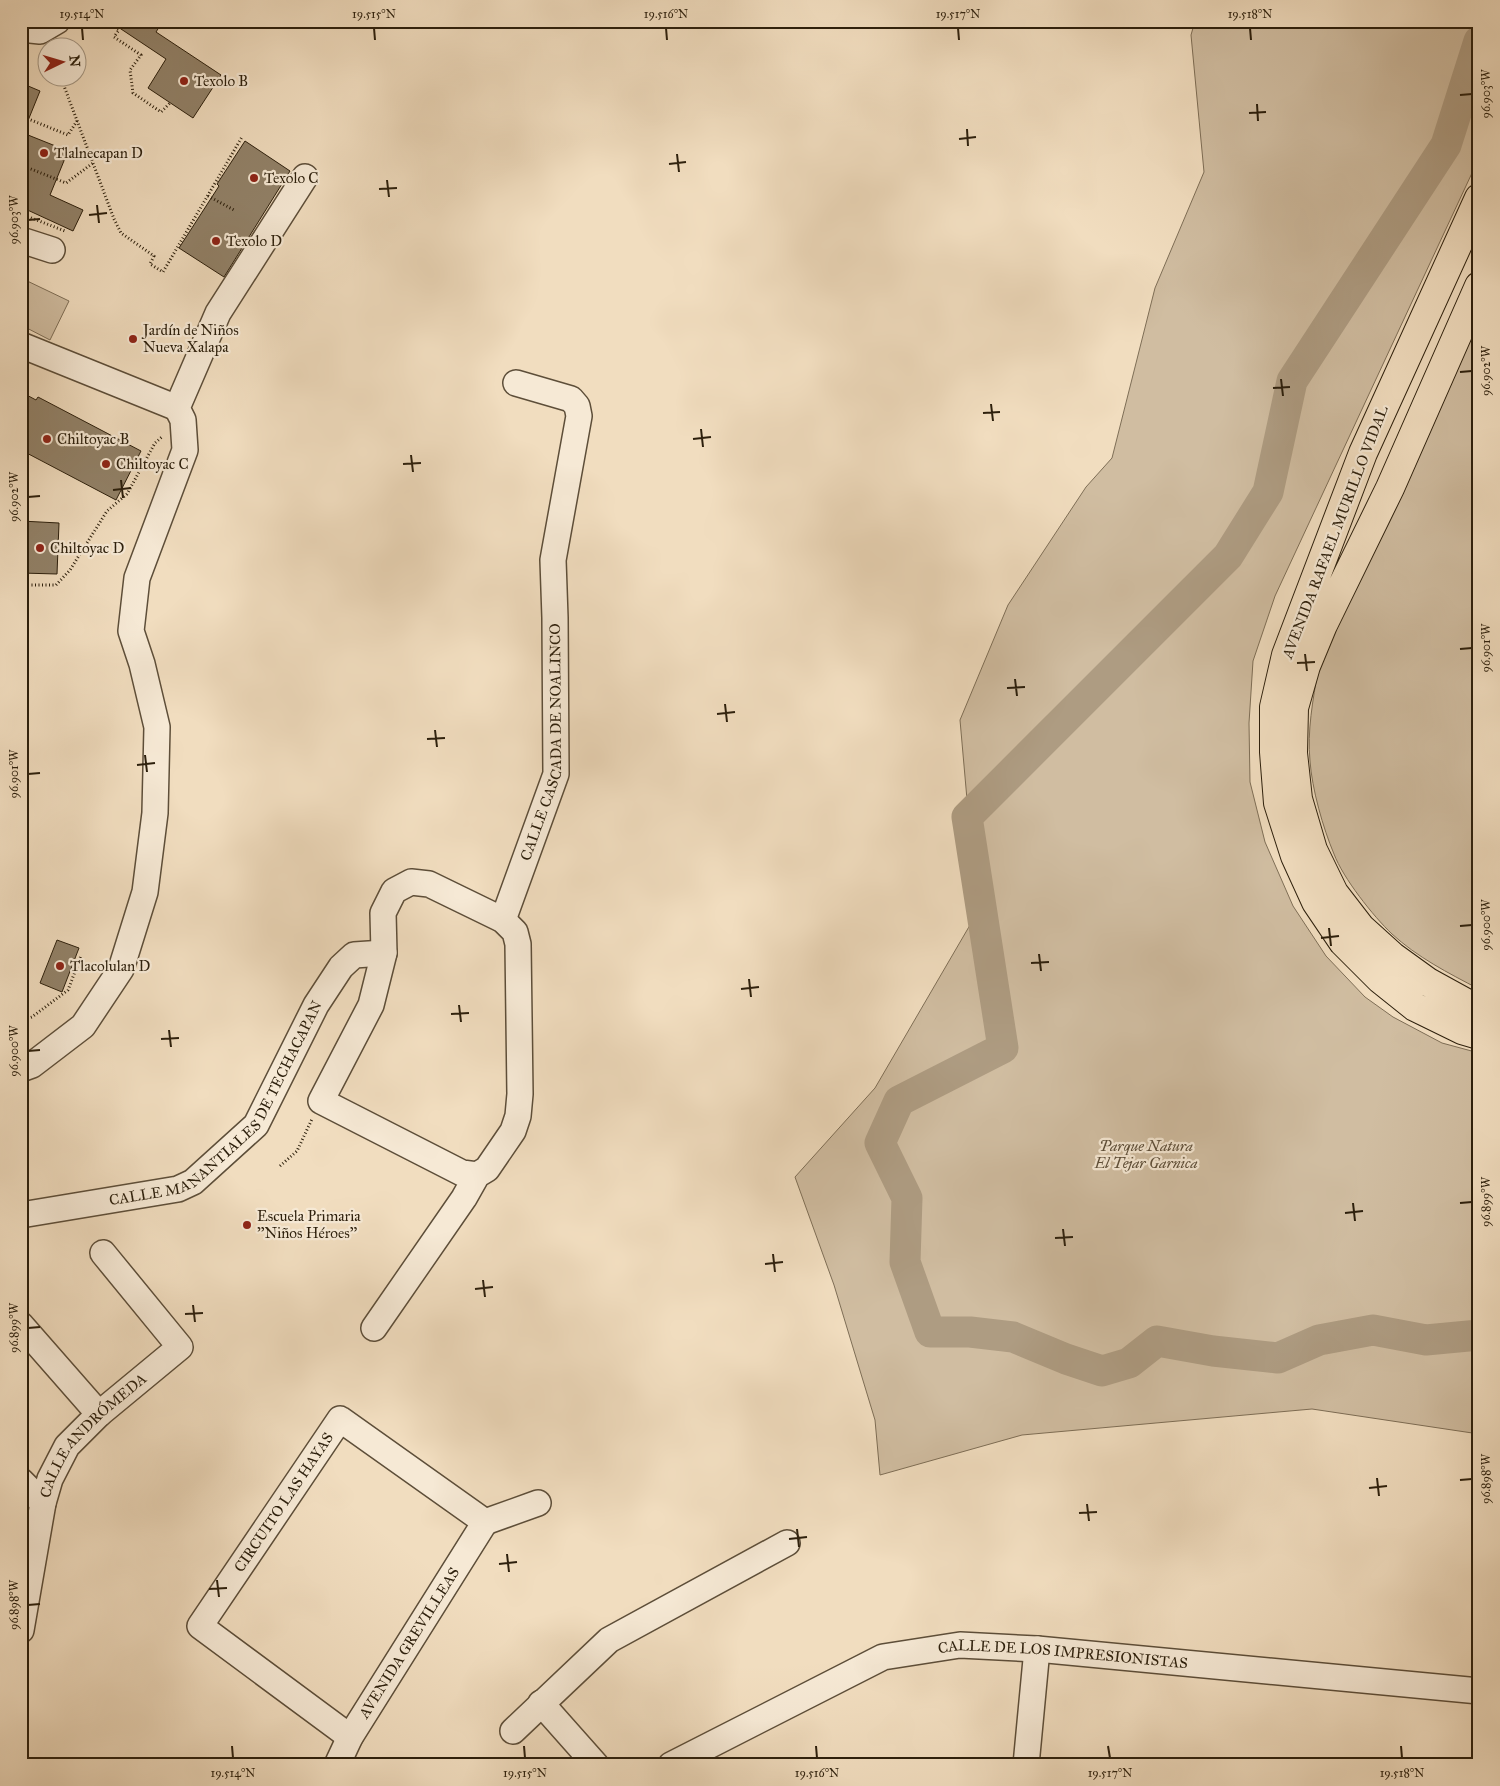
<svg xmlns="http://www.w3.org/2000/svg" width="1500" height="1786" font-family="'IM FELL Great Primer',serif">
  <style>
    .green { fill: #d0bda1; stroke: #7e6e56 }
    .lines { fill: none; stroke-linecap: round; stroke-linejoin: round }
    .river { stroke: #ae9c82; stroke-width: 31 }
    .building { fill: #928269; stroke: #2c1f0c }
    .minor-casing { stroke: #5d4e39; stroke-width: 28 }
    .major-casing { stroke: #2c1f0c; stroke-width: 30 }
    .path { stroke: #2c1f0c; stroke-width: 3; stroke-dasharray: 1 2.5; stroke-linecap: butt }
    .minor { stroke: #f6e9d5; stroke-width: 25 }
    .major { stroke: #f1ddbf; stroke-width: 28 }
    .ticks { fill: none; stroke: #2c1f0c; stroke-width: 2 }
    .poi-dot { fill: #8f2418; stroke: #f6e9d5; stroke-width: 2 }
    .labels { text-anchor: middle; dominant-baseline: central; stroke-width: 4.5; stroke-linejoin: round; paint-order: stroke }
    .poi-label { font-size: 15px; fill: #2c1f0c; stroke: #f6e9d5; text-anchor: start }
    .street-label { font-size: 15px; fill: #2c1f0c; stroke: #f6e9d5 }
    .park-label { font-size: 15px; font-style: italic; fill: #5d4e39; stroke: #f6e9d5 }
    .neatline { fill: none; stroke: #2c1f0c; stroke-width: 2 }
    .ticks-label { font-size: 12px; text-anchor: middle; fill: #2c1f0c }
  </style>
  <rect width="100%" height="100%" fill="#f1ddbf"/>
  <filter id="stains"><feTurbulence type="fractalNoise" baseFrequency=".004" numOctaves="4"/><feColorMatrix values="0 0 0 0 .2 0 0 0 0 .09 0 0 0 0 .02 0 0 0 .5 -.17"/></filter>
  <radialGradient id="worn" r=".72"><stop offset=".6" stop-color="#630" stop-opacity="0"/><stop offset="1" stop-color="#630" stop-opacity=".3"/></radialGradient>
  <path class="green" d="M1195 21H1479V154L1472 173 1275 596 1253 661 1249 723 1250 782 1265 842 1293 906 1326 956 1365 997 1393 1017 1442 1043 1479 1053V1434L1312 1409 1022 1435 880 1475 875 1420 834 1285 795 1177 875 1088 977 913 960 720 1008 605 1086 487 1112 458 1155 288 1204 172 1191 35Z
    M21 278 69 301 50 340 21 325Z
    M1479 315V989C1448 973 1417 957 1392 934 1373 916 1343 878 1334 854 1323 828 1312 789 1310 761 1307 731 1313 700 1318 670Z"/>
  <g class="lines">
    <path class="river" d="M1479 41 1446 145 1292 381 1268 492 1228 556 967 817 1003 1048 899 1101 880 1143 907 1198 905 1262 930 1332H970L1013 1337 1066 1359 1102 1371 1129 1363 1157 1341 1213 1351 1278 1358 1319 1340 1373 1330 1426 1340 1479 1335"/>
  </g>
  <path class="building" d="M109 21H163L156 32 221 75 193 118 148 88 166 59Z
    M21 83 40 91 23 133 68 151 50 195 83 210 73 231 21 207Z
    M245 141 290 171 224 277 179 248 219 186 217 184Z
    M21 392 36 400 38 397 141 451 116 500 21 450Z
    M21 521 59 523 57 574 21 573Z
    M57 940 79 948 62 992 40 983Z"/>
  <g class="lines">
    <defs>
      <g id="minor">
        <path d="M21 29 40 31 57 21"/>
        <path d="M21 240 52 250"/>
        <path d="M21 345 177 408"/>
        <path id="s1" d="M503 920 556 774 555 618 553 560 579 416 577 406 571 399 516 383"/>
        <path d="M21 1069 32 1065 83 1026 121 969 145 892 155 813 157 727 142 664 131 631 137 578 185 450 183 420 177 408 218 313 305 177"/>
        <path id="s2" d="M21 1215 178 1189 193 1182 256 1125 316 1005 341 967 354 955 384 953"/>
        <path d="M21 1325 99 1414"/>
        <path d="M374 1328 464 1198 477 1175 487 1169 513 1131 518 1116 520 1094 518 944 515 932 503 920 429 884 411 882 394 891 383 913 384 953 371 1005 321 1101 462 1173 477 1175"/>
        <path d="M21 1481 43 1503"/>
        <path d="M485 1522 538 1503"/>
        <path id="s3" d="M21 1630 43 1503 50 1479 67 1446 99 1414 180 1347 103 1253"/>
        <path d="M541 1703 596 1765"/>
        <path d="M513 1731 609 1640 787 1543"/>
        <path id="s4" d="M350 1737 200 1626 340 1419 485 1522"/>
        <path id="s5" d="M337 1765 350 1737 485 1522"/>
        <path id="s6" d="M671 1765 883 1657 960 1645 1037 1649 1479 1691"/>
        <path d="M1026 1765 1037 1649"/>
      </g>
      <path id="major" d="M1479 198 1363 453 1286 655 1274 707V752L1278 803 1295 856 1316 902 1343 942 1380 979 1415 1007 1462 1030 1479 1035
        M1479 286 1390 488 1323 625 1306 666 1294 708 1293 753 1298 799 1313 850 1334 893 1361 928 1392 956 1428 982 1468 1004 1479 1007"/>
    </defs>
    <use href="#minor" class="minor-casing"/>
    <use href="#major" class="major-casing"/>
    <path class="path" d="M106 21 119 30 114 37 141 55 130 70 133 93 161 112 170 103
      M61 78 114 219 121 233 154 256 150 264 163 272 242 137
      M21 116 68 135 77 121
      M21 165 66 183 93 163
      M208 196 234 210
      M21 214 65 231
      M21 585H56L70 570 107 511 127 494 155 443 163 436
      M21 1021 32 1017 68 990 81 956
      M280 1166 297 1151 312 1119"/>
    <use href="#minor" class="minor"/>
    <use href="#major" class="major"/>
  </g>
  <path class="ticks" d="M82 28 83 40M374 28 375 40M666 28 667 40M958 28 959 40M1250 28 1251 40M1460 95 1472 94M1257 104 1258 121M1249 113 1266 112M967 129 968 146M959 139 976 137M677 154 679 172M669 164 686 162M387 180 389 197M379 189 397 188M97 205 99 223M89 215 107 213M28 220 40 219M1460 372 1472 371M1281 379 1283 396M1273 388 1290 387M991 404 993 421M983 413 1000 412M701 429 703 447M693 439 711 437M411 455 413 472M403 464 421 463M121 480 123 498M113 490 131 488M28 497 40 496M1460 649 1472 648M1305 654 1307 671M1297 663 1315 662M1015 679 1017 696M1007 688 1025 687M725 704 727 722M717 714 735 712M435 730 437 747M427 739 445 738M145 755 147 772M137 765 155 763M28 774 40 773M1460 926 1472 925M1329 928 1331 946M1321 938 1339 936M1039 954 1041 971M1031 963 1049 962M749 979 751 997M741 989 759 987M459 1005 461 1022M451 1014 469 1013M169 1030 171 1047M161 1039 179 1038M28 1051 40 1050M1353 1203 1355 1221M1460 1203 1472 1202M1345 1213 1363 1211M1063 1229 1065 1246M1055 1238 1073 1237M773 1254 775 1272M765 1264 783 1262M483 1280 485 1297M475 1289 493 1287M193 1305 195 1322M185 1314 203 1313M28 1328 40 1327M1377 1478 1379 1496M1460 1480 1472 1479M1369 1488 1387 1486M1087 1504 1089 1521M1079 1513 1097 1512M797 1529 799 1547M789 1539 807 1537M507 1554 509 1572M499 1564 517 1562M217 1580 219 1597M209 1589 227 1588M28 1605 40 1604M232 1746 233 1758M524 1746 525 1758M816 1746 817 1758M1108 1746 1110 1758M1401 1746 1402 1758"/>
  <g class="poi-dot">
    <circle cx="184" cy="81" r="5"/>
    <circle cx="44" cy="153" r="5"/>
    <circle cx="254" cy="178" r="5"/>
    <circle cx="216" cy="241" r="5"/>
    <circle cx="133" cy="339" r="5"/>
    <circle cx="47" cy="439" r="5"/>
    <circle cx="106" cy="464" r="5"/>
    <circle cx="40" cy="548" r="5"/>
    <circle cx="60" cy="966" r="5"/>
    <circle cx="247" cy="1225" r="5"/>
  </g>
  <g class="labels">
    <g class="poi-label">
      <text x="194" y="81">Texolo B</text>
      <text x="54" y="153">Tlalnecapan D</text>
      <text x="264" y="178">Texolo C</text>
      <text x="226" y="241">Texolo D</text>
      <text x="143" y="330">Jardín de Niños<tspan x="143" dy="17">Nueva Xalapa</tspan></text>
      <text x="57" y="439">Chiltoyac B</text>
      <text x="116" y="464">Chiltoyac C</text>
      <text x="50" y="548">Chiltoyac D</text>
      <text x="70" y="966">Tlacolulan D</text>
      <text x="257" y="1216">Escuela Primaria<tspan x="257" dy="17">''Niños Héroes''</tspan></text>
    </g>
    <g class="street-label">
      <text transform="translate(1335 532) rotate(-69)">AVENIDA RAFAEL MURILLO VIDAL</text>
      <text stroke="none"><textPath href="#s1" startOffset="185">CALLE CASCADA DE NOALINCO</textPath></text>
      <text stroke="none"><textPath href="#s2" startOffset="244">CALLE MANANTIALES DE TECHACAPAN</textPath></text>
      <text stroke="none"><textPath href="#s3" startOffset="215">CALLE ANDRÓMEDA</textPath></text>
      <text stroke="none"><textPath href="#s4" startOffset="336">CIRCUITO LAS HAYAS</textPath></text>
      <text stroke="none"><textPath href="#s5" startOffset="142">AVENIDA GREVILLEAS</textPath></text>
      <text stroke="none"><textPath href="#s6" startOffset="419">CALLE DE LOS IMPRESIONISTAS</textPath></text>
    </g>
    <g class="park-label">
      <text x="1146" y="1146">Parque Natura<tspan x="1146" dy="17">El Tejar Garnica</tspan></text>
    </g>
  </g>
  <rect width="1500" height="1786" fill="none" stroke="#f1ddbf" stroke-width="55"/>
  <g transform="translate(62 62) rotate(85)"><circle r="24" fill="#f6e9d5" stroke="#a59885"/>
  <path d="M0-4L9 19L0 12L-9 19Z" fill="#8f2418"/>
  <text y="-8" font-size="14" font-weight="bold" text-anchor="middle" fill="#2c1f0c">N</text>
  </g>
  <rect x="28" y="28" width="1444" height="1730" class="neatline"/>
  <g class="ticks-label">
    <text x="82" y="18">19.514°N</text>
    <text x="374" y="18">19.515°N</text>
    <text x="666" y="18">19.516°N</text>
    <text x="958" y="18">19.517°N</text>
    <text x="1250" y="18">19.518°N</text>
    <text transform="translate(1486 94) rotate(-90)" y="4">96.903°W</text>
    <text transform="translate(14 220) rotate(-90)" y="4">96.903°W</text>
    <text transform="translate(1486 371) rotate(-90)" y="4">96.902°W</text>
    <text transform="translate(14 497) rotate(-90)" y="4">96.902°W</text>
    <text transform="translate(1486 648) rotate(-90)" y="4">96.901°W</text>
    <text transform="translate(14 774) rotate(-90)" y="4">96.901°W</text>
    <text transform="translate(1486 925) rotate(-90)" y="4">96.900°W</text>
    <text transform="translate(14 1051) rotate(-90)" y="4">96.900°W</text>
    <text transform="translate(1486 1202) rotate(-90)" y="4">96.899°W</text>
    <text transform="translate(14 1328) rotate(-90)" y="4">96.899°W</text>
    <text transform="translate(1486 1479) rotate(-90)" y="4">96.898°W</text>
    <text transform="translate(14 1605) rotate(-90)" y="4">96.898°W</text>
    <text x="233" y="1777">19.514°N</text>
    <text x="525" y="1777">19.515°N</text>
    <text x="817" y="1777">19.516°N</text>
    <text x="1110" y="1777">19.517°N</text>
    <text x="1402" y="1777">19.518°N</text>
  </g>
  <rect width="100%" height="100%" filter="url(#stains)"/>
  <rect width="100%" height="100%" fill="url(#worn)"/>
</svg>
